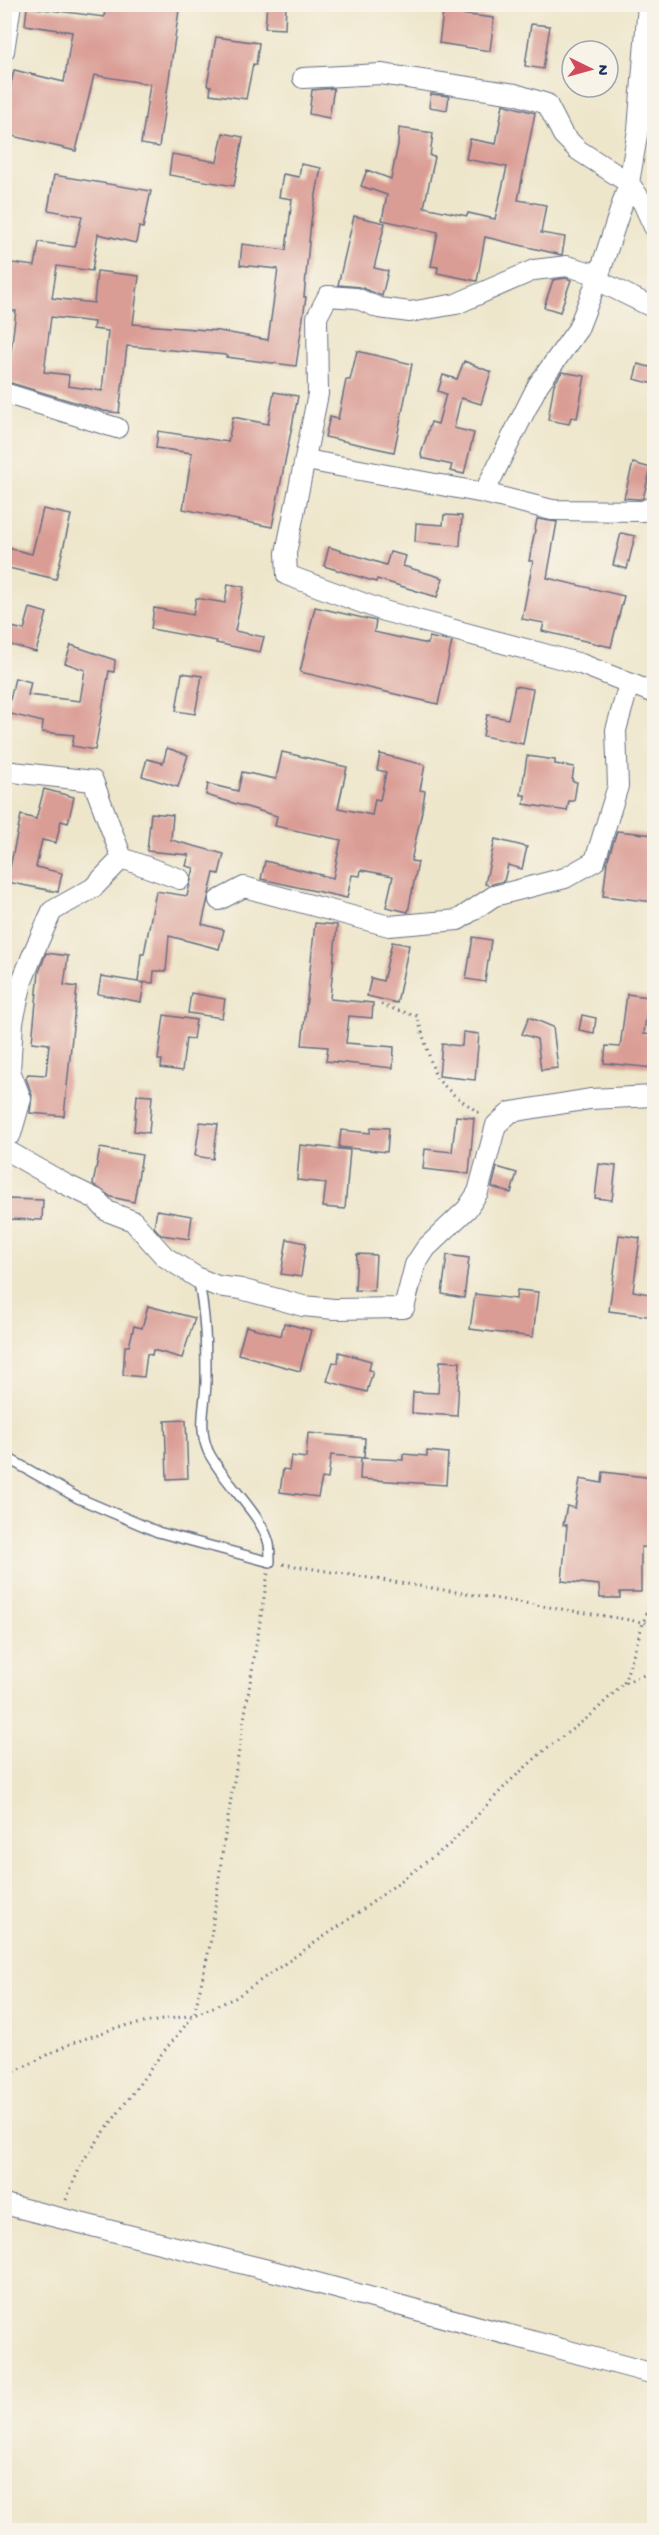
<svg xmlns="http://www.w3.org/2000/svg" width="659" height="2535" font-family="'Gochi Hand',sans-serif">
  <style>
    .building { fill: #da9d95; fill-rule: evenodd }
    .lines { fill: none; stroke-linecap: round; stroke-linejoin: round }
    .lane-casing { stroke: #656f84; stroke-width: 12 }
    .street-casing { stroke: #656f84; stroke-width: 22 }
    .path { stroke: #656f84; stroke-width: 3; stroke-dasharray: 1.5 4.5; stroke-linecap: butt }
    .lane { stroke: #fff; stroke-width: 9 }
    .street { stroke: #fff; stroke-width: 20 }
  </style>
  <rect width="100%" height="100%" fill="#f7f3e8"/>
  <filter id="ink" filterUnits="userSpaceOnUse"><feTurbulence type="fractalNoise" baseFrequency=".0167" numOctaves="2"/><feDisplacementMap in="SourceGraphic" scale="12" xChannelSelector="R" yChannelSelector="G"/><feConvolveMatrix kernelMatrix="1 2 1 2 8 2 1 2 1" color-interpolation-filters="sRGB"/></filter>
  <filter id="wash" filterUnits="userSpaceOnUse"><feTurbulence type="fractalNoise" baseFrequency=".008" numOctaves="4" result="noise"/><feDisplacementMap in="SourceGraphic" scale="24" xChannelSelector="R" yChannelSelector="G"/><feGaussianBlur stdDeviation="1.35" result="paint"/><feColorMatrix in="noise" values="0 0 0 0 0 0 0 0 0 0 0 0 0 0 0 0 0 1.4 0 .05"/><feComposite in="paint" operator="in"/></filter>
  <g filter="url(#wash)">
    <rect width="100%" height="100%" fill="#eee6cb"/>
    <g id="blocks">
      <path class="building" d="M106 4H154L179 10 159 147 141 144 150 84 94 75 76 151 4 134 12 98 8 97 14 70 64 82 72 32 25 25 27 7 104 17Z
        M267 4H286L285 29 265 28Z
        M443 12 494 18 490 51 439 43Z
        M531 24 550 26 543 69 525 66Z
        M216 37 259 43 256 65 253 64 246 99 210 94 211 86 207 85Z
        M334 88 329 118 309 114 312 90Z
        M431 94 449 96 447 110 429 107Z
        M503 104 535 113 518 200 546 205 541 233 565 237 562 255 485 237 477 281 437 273 438 267 431 266 438 232 382 220 387 195 361 186 367 170 391 179 398 145 399 128 433 133 430 156 435 157 424 207 467 216 468 213 495 219 507 167 466 159 470 139 496 144Z
        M223 133 243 137 234 186 169 175 172 154 217 162Z
        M301 164 321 168 311 221 304 297H306L296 366 226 357V355L127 346 119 413 104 411 4 381V367H9L16 311 4 310V262L35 266 39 242 75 247 82 216 48 210 54 175 151 191 143 228 139 227 136 243 98 234 92 271 57 266 52 298 94 303 97 271 139 276 133 324 219 331 268 340 278 269 240 265 242 244 286 250 292 199 279 197 283 174 299 177ZM51 317 94 322 93 329 108 331 102 391 68 386 69 375 44 372Z
        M354 216 385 223 374 268 388 271 382 296 360 287 338 285Z
        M566 278 571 280 560 312 544 307 553 280Z
        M357 351 412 364 394 452 325 437 330 417 338 419 346 380H350Z
        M464 361 491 372 481 404 461 398 454 428 474 433 464 474 450 471 452 465 422 458 421 454 431 422 438 424 446 394 438 391 443 375 457 379Z
        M638 364 654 368V384L634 379Z
        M562 372 585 376 577 418 571 417 569 424 548 420 554 384Z
        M274 392 298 396 272 527 183 509 192 453 156 448 158 431 228 442 233 417 268 424Z
        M633 463 651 468 643 498 640 499 624 498Z
        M43 509 71 515 56 579 4 567V547L32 554Z
        M444 515 462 516 460 546 415 542 416 523 443 525Z
        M537 519 557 522 547 578 624 596 611 647 542 631 544 623 522 619 533 561H529Z
        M621 533 635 536 627 569 613 565Z
        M329 547 386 565 390 552 406 556 403 566 443 578 437 597 377 579 376 582 324 566Z
        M228 584 244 587 235 631 264 637 260 652 216 643 217 641 151 629 154 608 193 615 196 598 225 603Z
        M315 607 376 621 374 632 428 644 429 637 452 642 438 704 300 672Z
        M30 608 47 613 36 652 4 643V625L24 630Z
        M71 645 115 660 114 672 109 671 95 750 72 746 74 735 42 732 43 722 7 713 15 678 31 682 28 695 80 701 85 670 65 663Z
        M182 673 202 676 195 714 176 711Z
        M515 686 533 689 523 744 483 736 487 715 508 719Z
        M167 748 188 755 178 787 142 776 147 759 163 763Z
        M282 752 347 767 338 808 372 815 375 799 380 800 386 772 377 770 380 754 425 765 420 790 425 791 422 811 411 861 418 862 408 912 386 907 393 876 361 870 360 876 352 875 347 898 261 879 265 861 333 878 341 840 275 826 277 816 206 795 208 784 238 791 242 772 276 779Z
        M527 756 555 760V764L574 767 572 781 577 782 574 801H569L567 811 524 804 525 795H521Z
        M44 789 74 797 68 823 61 821 56 843 42 840 36 867 62 873 58 892 7 882 21 815 36 819Z
        M151 813 173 815 171 840 224 854 219 874 214 873 202 924 224 930 219 949 169 936 166 971H154L153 983 138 982 141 954H144L156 891 187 896 194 868 186 866 189 855 147 851Z
        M617 831 654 835V902L603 896 607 862Z
        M495 839 527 847 522 869 508 865 504 881 489 885 485 884Z
        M315 923 337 925 330 999 373 1003 372 1018 349 1016 346 1043 394 1047 393 1068 326 1061 328 1047 302 1045Z
        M473 937 491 940 485 982 466 979Z
        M392 942 409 945 397 1003 367 996 371 978 383 981Z
        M46 953 68 956 64 985 77 987 64 1116 30 1113 32 1095 26 1078 28 1074 46 1075 49 1044 32 1042 39 972Z
        M101 976 144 983 141 1002 98 994Z
        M191 993 225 999 222 1018 188 1013Z
        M627 994 648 997 644 1034 654 1035V1068L604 1063 606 1046 620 1047Z
        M164 1015 196 1020 193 1039 186 1038 182 1071 161 1068 162 1060H158Z
        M582 1015 596 1018 594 1033 579 1030Z
        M529 1017 553 1027 558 1068 541 1070 537 1039 522 1034Z
        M463 1032 479 1034 475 1080 439 1076 442 1044 462 1046Z
        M137 1095 152 1096 149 1133 134 1131Z
        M456 1116 474 1118 469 1174 423 1169 425 1149 452 1152Z
        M200 1122 218 1124 213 1159 195 1156Z
        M371 1127 389 1128 387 1152 339 1147 341 1130 370 1133Z
        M300 1145 350 1150 345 1209 323 1207 326 1183 297 1180Z
        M100 1148 142 1155 134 1202 111 1197 93 1184Z
        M599 1164 616 1166 612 1200 595 1198Z
        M497 1167 517 1173 511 1193 492 1187Z
        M4 1199 43 1200 42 1220 4 1219Z
        M157 1210 192 1216 189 1239 161 1235 154 1227Z
        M619 1235 640 1238 633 1291 654 1295V1317L609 1311Z
        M287 1239 306 1243 301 1277 281 1274Z
        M357 1254 376 1255 374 1291 355 1290Z
        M447 1255 469 1258 464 1298 442 1294Z
        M517 1290 538 1292 533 1337 470 1329 475 1294 516 1299Z
        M148 1306 195 1318 182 1358 153 1350 152 1355 147 1354 144 1377 123 1375 125 1346H129L134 1326 142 1328Z
        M284 1323 311 1330 300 1371 238 1354 246 1326 281 1336Z
        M339 1352 371 1361 369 1370 373 1371 367 1392 327 1381 333 1362 338 1363Z
        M440 1361 460 1362 457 1416 412 1413 413 1392 438 1393Z
        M186 1420 188 1478 167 1479 165 1421Z
        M308 1433 365 1438 364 1458 331 1455 328 1479 322 1478 318 1497 280 1492 283 1469 289 1470 291 1456 306 1458Z
        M427 1451 448 1453 446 1485 360 1479 361 1458 403 1460V1454L427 1456Z
        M603 1472 654 1478V1548L641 1547V1592H620V1598H600L599 1585 562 1581 567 1525H563L567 1506 575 1508 580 1479 602 1483Z"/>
    </g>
  </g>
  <g filter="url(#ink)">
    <use href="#blocks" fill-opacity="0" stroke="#656f84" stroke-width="1.5"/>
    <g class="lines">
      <defs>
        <path id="lane" d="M4 1456 78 1498 158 1532 270 1562C270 1556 270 1550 269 1544 262 1514 222 1481 208 1451 198 1427 205 1408 206 1383 206 1345 206 1316 198 1278"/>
        <path id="street" d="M4 51 11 4
          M303 78 381 74 515 94 547 104 563 135 578 150 629 183 643 203 654 227
          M599 275 567 266 534 270 456 304 410 312 379 308 356 298 328 296 317 317 318 394 286 553 287 575 384 611 581 664 654 693
          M597 280 654 308
          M4 393 117 428
          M306 460 484 493 552 510 643 511 654 506
          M484 493 538 385 578 329 599 275 629 183 638 130 648 4
          M4 771 93 781 122 858 180 879
          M219 900 244 887 389 926 458 920 494 896 565 878 595 861 618 786 616 730 629 684
          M4 1134H11L21 1099 10 1071 13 1022 22 981 35 949 52 911 93 888 122 858
          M4 1149 65 1184 96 1199 107 1211 133 1221 165 1257 198 1278 217 1286 241 1289 303 1306 334 1309 404 1308 415 1265 426 1248 467 1209 478 1192 496 1125 511 1112 590 1099 654 1096
          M4 2204 280 2273 654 2374"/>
      </defs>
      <use href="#lane" class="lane-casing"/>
      <use href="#street" class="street-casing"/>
      <path class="path" d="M381 1005 417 1016 436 1078 454 1095 482 1115
        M283 1564 654 1624
        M624 1683 654 1589
        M4 2077 67 2045 118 2027 194 2015 210 1945 223 1848 268 1573
        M66 2200 82 2162 160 2056 194 2015 235 1998 358 1913 450 1844 509 1782 547 1748 590 1716 624 1683 654 1671"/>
      <use href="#lane" class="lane"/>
      <use href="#street" class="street"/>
    </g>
  </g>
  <rect width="659" height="2535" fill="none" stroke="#f7f3e8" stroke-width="24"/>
  <g transform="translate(590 69) rotate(95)"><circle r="28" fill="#f7f3e8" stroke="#9fa5b1" stroke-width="1.5"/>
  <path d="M0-4.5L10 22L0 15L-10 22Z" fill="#d1495b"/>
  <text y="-9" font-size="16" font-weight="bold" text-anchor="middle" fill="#1b2f5e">N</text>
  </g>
</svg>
